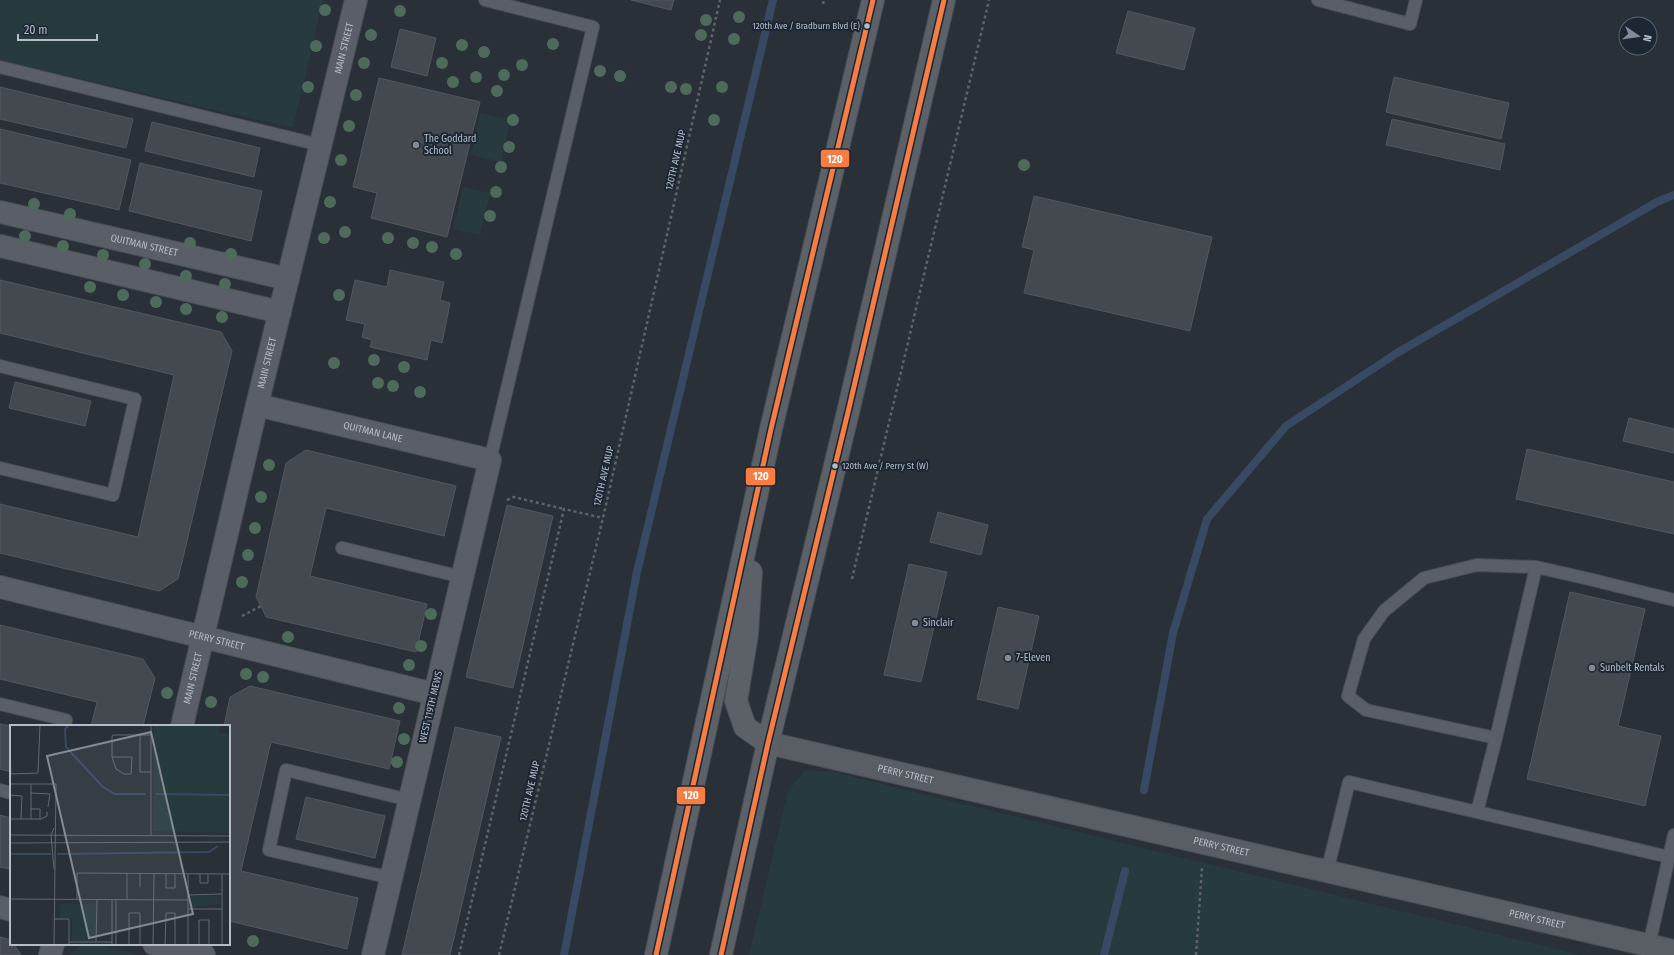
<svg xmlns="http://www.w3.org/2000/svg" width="1674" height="955" font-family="'Fira Sans Condensed',sans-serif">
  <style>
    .green { fill: #273a3e }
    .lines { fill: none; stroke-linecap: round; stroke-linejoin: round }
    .stream { stroke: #384963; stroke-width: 8 }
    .building { fill: #444950; stroke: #52575f }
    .lane-casing { stroke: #484c53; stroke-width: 14 }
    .street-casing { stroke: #484c53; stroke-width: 24 }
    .secondary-casing { stroke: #484c53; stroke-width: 24 }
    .primary-casing { stroke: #484c55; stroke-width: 24 }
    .path { stroke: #5d636a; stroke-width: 2.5; stroke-dasharray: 3 3; stroke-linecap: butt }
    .lane { stroke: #5a5e66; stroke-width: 12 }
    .street { stroke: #5a5e66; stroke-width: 22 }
    .secondary { stroke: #595d64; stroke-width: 22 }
    .primary { stroke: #5c6168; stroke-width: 22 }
    .bus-1-casing { stroke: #1d2633; stroke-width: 8 }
    .bus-1 { stroke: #f77d43; stroke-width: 5 }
    .tree { fill: #4e6a5a }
    .bus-dot { fill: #b4bcc9; stroke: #1d2633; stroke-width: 1.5 }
    .poi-dot { fill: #848b96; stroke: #1d2633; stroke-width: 1.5 }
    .labels { text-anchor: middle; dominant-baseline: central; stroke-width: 4; stroke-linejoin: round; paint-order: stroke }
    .bus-label { font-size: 9px; fill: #b4bcc9; stroke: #1d2633; text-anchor: end }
    .street-label { font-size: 10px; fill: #b4bcc9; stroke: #1d2633 }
    .poi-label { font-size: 10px; fill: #b4bcc9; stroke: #1d2633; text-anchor: start }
    .inset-river { fill: none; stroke: #384963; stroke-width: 2 }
    .inset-road { fill: none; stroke: #616872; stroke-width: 1 }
    .view { fill: #848b96; fill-opacity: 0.15; stroke: #848b96; stroke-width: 2 }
    .inset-edge { fill: none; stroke: #b4bcc9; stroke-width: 2 }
    .line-badge { stroke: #1d2633; stroke-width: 1.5 }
    .badge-label { font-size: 11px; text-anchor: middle; font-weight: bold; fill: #fff }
  </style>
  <rect width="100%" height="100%" fill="#2a3038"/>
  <path class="green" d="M0 0H323L293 128 0 60Z
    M480 113 510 120 501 162 471 155Z
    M463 187 490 193 480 235 453 229Z
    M805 770 833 772 1581 955H749L788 791Z
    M89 944H95L143 955H71L78 947Z"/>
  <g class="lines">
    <path class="stream" d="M1144 790 1173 633 1207 519 1286 426 1397 353 1657 202 1674 195
      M564 955 637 572 773 0
      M1104 955 1125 871"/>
  </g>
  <path class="building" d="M631 0H674L671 10Z
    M1128 11 1195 28 1184 70 1116 53Z
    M400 29 436 38 427 76 391 67Z
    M1394 77 1509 103 1501 139 1386 112Z
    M379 78 480 102 447 237 371 218 377 193 353 187Z
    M0 87 133 119 126 148 0 119Z
    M1392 119 1505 144 1500 170 1386 145Z
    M152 122 260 148 254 177 145 151Z
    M0 129 131 160 119 210 0 183Z
    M140 163 262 191 251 241 129 211Z
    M1034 196 1212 237 1190 331 1024 293 1034 250 1022 247Z
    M390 270 444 282 440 300 450 303 442 343 431 340 427 360 370 347 372 340 362 337 365 324 346 320 355 280 387 287Z
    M0 280 221 332 232 351 178 579 159 591 0 553V504L138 537 174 375 0 333Z
    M15 382 91 401 85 426 9 408Z
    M1629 418 1674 429V453L1623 441Z
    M1527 449 1674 482V534L1516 499Z
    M306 450 456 486 444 536 326 508 310 576 427 604 416 652 266 617 261 606 256 597 286 463Z
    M507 505 553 516 513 688 466 677Z
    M938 512 988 525 981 555 930 542Z
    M909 564 947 572 921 682 884 675Z
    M1570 592 1645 609 1618 726 1661 736 1645 806 1527 779Z
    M998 607 1039 616 1018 709 977 699Z
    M0 625 143 659 155 678 143 726H91L97 702 0 679Z
    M250 686 400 721 389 769 271 742 241 871 358 898 347 949 229 921V726H224L230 697Z
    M0 724 11 726V772L0 769Z
    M455 727 501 737 450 955H402Z
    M306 797 385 816 375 858 296 839Z
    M0 815 11 818V869L0 867Z
    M0 937 11 940V944H14L21 955H0Z"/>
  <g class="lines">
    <defs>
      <path id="lane" d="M485 0 593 27 490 460
        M1318 0 1410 24 1416 0
        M0 67 320 145
        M0 366 135 399 113 495 0 468
        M342 548 462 577
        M1536 567 1496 738 1366 710 1348 696 1364 639 1384 611 1424 578 1477 565 1536 567 1589 579 1674 600
        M0 704 66 720 65 726
        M0 790 11 793
        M1477 812 1496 738
        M1669 857 1674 835
        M1327 872 1349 782 1669 857 1649 945
        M391 878 269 850 286 770 409 800"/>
      <g id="street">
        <path id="s1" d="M0 212 288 279"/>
        <path d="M0 246 280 312"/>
        <path id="s2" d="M257 405 490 460 373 955"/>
        <path id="s3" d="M0 587 434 694"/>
        <path id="s4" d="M182 726 257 405 356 0"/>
        <path d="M0 907 11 910"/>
        <path d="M154 944 204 955"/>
        <path d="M50 955 53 944"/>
      </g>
      <g id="secondary">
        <path id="s5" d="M768 743 1674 951"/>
      </g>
      <path id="primary" d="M751 572 747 634 736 701 745 727 768 743
        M656 955 771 429 873 0
        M721 955 768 743 849 408 944 0"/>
    </defs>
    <use href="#lane" class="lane-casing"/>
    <use href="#street" class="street-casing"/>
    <use href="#secondary" class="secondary-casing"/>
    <use href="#primary" class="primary-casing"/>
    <path class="path" d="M823 4 824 0
      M507 500 514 497 564 509
      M852 579 989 0
      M242 616 261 606
      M459 955 564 509 603 518
      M499 955 603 518 720 0
      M1196 955 1202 868"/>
    <use href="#lane" class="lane"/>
    <use href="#street" class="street"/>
    <use href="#secondary" class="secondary"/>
    <use href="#primary" class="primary"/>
    <defs>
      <path id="bus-1" d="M656 955 771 429 873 0
        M721 955 768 743 849 408 944 0"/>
    </defs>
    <use href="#bus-1" class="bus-1-casing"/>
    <use href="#bus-1" class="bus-1"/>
  </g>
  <g class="tree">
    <circle cx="325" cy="10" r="6"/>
    <circle cx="400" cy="11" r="6"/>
    <circle cx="739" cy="17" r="6"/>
    <circle cx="706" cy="20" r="6"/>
    <circle cx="371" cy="35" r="6"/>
    <circle cx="701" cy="35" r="6"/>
    <circle cx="734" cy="39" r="6"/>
    <circle cx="553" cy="44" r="6"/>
    <circle cx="462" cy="45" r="6"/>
    <circle cx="316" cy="46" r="6"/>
    <circle cx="484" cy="52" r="6"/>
    <circle cx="364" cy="63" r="6"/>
    <circle cx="442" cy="63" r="6"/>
    <circle cx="522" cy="65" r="6"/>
    <circle cx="600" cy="71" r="6"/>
    <circle cx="504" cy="75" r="6"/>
    <circle cx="620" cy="76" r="6"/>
    <circle cx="476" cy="77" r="6"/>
    <circle cx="453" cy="82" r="6"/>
    <circle cx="308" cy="87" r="6"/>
    <circle cx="671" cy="87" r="6"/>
    <circle cx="722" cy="87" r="6"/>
    <circle cx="686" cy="89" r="6"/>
    <circle cx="497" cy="91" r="6"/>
    <circle cx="356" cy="95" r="6"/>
    <circle cx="513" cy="120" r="6"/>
    <circle cx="714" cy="120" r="6"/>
    <circle cx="349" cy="126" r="6"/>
    <circle cx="509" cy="147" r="6"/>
    <circle cx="341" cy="160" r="6"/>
    <circle cx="1024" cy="165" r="6"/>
    <circle cx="501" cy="167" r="6"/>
    <circle cx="496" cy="192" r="6"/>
    <circle cx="330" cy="202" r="6"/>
    <circle cx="34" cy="204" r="6"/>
    <circle cx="70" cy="214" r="6"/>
    <circle cx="490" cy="216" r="6"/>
    <circle cx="345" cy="232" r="6"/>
    <circle cx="25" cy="236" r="6"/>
    <circle cx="324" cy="238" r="6"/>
    <circle cx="388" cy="238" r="6"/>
    <circle cx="190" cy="243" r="6"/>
    <circle cx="413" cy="243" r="6"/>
    <circle cx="63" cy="246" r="6"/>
    <circle cx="432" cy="247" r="6"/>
    <circle cx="231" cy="254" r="6"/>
    <circle cx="456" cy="254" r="6"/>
    <circle cx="103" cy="255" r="6"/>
    <circle cx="145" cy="264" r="6"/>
    <circle cx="186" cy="276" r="6"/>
    <circle cx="225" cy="284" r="6"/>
    <circle cx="90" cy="287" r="6"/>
    <circle cx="123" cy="295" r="6"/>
    <circle cx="339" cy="295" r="6"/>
    <circle cx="156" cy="302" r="6"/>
    <circle cx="186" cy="309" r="6"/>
    <circle cx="222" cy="317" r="6"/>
    <circle cx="374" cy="360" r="6"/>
    <circle cx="334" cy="363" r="6"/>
    <circle cx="404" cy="367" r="6"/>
    <circle cx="378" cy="383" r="6"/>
    <circle cx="393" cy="386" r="6"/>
    <circle cx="420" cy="392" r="6"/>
    <circle cx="269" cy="465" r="6"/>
    <circle cx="261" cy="497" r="6"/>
    <circle cx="255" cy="528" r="6"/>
    <circle cx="248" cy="555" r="6"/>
    <circle cx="242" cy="582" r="6"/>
    <circle cx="431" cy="614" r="6"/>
    <circle cx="288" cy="637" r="6"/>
    <circle cx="421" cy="646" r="6"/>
    <circle cx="409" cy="665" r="6"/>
    <circle cx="246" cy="674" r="6"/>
    <circle cx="263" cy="677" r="6"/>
    <circle cx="167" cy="693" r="6"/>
    <circle cx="211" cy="702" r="6"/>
    <circle cx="399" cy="708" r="6"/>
    <circle cx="404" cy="739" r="6"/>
    <circle cx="397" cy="762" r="6"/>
    <circle cx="253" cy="941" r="6"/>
  </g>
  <g class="bus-dot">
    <circle cx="867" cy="26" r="3.5"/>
    <circle cx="835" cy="466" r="3.5"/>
  </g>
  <g class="poi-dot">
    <circle cx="416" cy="145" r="4"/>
    <circle cx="915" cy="623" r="4"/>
    <circle cx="1008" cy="658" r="4"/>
    <circle cx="1592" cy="668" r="4"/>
  </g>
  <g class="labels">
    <g class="bus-label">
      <text x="860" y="26">120th Ave / Bradburn Blvd (E)</text>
      <text x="842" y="466" text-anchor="start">120th Ave / Perry St (W)</text>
    </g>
    <g class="street-label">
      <text stroke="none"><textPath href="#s4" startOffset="697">MAIN STREET</textPath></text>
      <text transform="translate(676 160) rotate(-77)">120TH AVE MUP</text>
      <text stroke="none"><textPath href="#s1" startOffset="148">QUITMAN STREET</textPath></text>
      <text stroke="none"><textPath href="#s4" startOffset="373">MAIN STREET</textPath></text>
      <text stroke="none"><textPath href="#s2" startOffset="119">QUITMAN LANE</textPath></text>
      <text transform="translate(604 476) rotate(-77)">120TH AVE MUP</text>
      <text stroke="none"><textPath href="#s3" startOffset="223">PERRY STREET</textPath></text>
      <text stroke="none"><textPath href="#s4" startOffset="49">MAIN STREET</textPath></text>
      <text transform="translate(431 707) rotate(-77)">WEST 119TH MEWS</text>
      <text stroke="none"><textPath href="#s5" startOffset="141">PERRY STREET</textPath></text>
      <text transform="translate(530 791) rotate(-77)">120TH AVE MUP</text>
      <text stroke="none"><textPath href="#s5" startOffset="465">PERRY STREET</textPath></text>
      <text stroke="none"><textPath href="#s5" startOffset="789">PERRY STREET</textPath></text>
    </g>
    <g class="poi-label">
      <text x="424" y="139">The Goddard<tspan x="424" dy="12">School</tspan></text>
      <text x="923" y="623">Sinclair</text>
      <text x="1016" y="658">7-Eleven</text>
      <text x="1600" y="668">Sunbelt Rentals</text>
    </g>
  </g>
  <g transform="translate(10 725)">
    <rect width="220" height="220" fill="#2a3038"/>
    <path d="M144 0H210L209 8 220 9V108L143 106ZM182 171H208L210 179 182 182 180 179ZM86 178V216H62V193H50V180L47 179Z" fill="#273a3e"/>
    <path class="inset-river" d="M53 0 58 1 55 4 56 22 93 62 105 69H136M146 69 220 70M0 129H41M47 129 199 127 208 121"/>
    <path class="inset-road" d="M141 0V111M141 10H130V47H141M102 32H122L121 49H114L106 44 102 32V12L103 10H130M0 33 1 49M0 49 28 48 30 0M0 59H46L44 220M21 59V94M21 68 40 69 38 82M0 70 12 71 11 94M21 84H30V94M0 94H31L37 91V87M0 110 220 111M0 118 220 117M44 144 41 110 44 103M156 149V163H165V149M178 149V220M190 149V158H198V149M130 162V148M178 170 212 169M0 174 178 175M67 174V148L220 149M87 175 86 217H102M117 175V148M178 184H212M44 194H59V220M59 217H86M102 220V175M106 220V175M119 220V188H130V220M143 220 144 149M155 220 156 188H165V220M189 220V195H199V220M212 220V149"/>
    <path class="view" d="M141 7 183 189 79 213 37 31Z"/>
    <rect width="220" height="220" class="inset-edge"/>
  </g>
  <g class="line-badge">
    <rect x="820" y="149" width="30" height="19" rx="4" fill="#f77d43"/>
    <rect x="745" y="467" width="31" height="19" rx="4" fill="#f77d43"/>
    <rect x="676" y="786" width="30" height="19" rx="4" fill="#f77d43"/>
  </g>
  <g class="badge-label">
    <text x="835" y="163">120</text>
    <text x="761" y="480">120</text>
    <text x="691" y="799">120</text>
  </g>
  <g transform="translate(1638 36) rotate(103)"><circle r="19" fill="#1d2633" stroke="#59626f"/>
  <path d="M0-3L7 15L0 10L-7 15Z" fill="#848b96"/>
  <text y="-6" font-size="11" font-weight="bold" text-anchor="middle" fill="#b4bcc9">N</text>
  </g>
  <path d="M18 34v6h79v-6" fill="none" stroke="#b4bcc9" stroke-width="2"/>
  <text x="24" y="34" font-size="12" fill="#b4bcc9" stroke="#1d2633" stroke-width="3" paint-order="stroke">20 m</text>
</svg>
